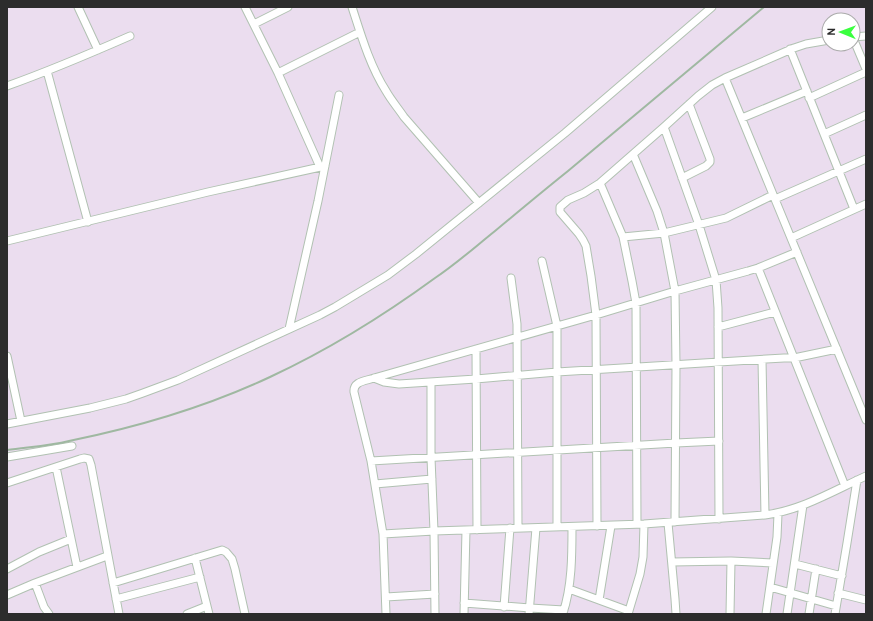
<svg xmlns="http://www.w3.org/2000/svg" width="873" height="621" font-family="Overpass,sans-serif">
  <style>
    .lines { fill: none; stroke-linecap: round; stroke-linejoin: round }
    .minor-casing { stroke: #b1c1b2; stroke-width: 9 }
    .minor { stroke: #fff; stroke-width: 7 }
    .rail { stroke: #9fb8a1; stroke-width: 2 }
  </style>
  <rect width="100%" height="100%" fill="#ebddef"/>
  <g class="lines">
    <defs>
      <path id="minor" d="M78 7 98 50
        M245 7 278 73 320 167
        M352 7C361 35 370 66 386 91 391 100 398 108 404 117L479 203
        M254 24 288 7
        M853 37 866 36
        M853 38 866 69
        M790 49 854 209
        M47 71 88 222
        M278 73 360 32
        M725 78 866 420
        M7 86C49 71 89 54 130 36
        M809 98 866 72
        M742 118 807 91
        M664 127 699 225 716 280 718 308 719 519
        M824 134 866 115
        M633 154 657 211 664 233 675 291 676 365 675 522
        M682 178 706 166 710 162V159L689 104
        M600 183 623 237 632 281 636 303 637 524
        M775 199 866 159
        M623 237 664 233 726 218 773 195
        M791 238 866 204
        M7 241 208 192 325 166
        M542 261 557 326V527
        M758 268 845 486
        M511 278 517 324 518 528
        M718 327 775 312
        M289 329 318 201 339 95
        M476 349 477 530
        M7 356 21 421
        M762 360 765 515
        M374 378 384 382 399 384 476 379 557 372 784 358H794L837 349
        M431 382V458L434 531 435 614
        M7 424 90 408 126 399 143 393 178 380 320 315 335 307 388 275 416 254 565 133 712 7
        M7 457 72 446
        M371 461 676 443 719 441
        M56 467 77 567
        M7 483 80 459 84 458 89 459 91 465 119 614
        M375 484 432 479
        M668 523 675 599 676 614
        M597 526 596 315 591 276 586 246 583 240 579 234 560 212V207L568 200 584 193 600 183 664 127 698 96 712 85 725 78 794 48 806 44 829 40
        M383 534 434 531 644 524 765 515C802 510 833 491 866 476
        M195 558 209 614
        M672 562 731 561 773 563
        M795 564 842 576
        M7 569 39 552 71 539
        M35 583 44 607 49 614
        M113 583 222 550 226 552 232 559 235 569 245 614
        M770 587 836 606
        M569 589 629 611
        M838 593 866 600
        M7 595 35 583 107 556
        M386 597 435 594
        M116 599 200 577
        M599 600 611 526
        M464 603 530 608 564 610
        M504 607 510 528
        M563 613C572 586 572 555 572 527
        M187 614 207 606
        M386 614 383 534 371 461 354 392C353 381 366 381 374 378L596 315 675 291 748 271 758 268 797 252
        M464 614 466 530
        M529 614 536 528
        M628 614 640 574 643 557 644 524
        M730 614 731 561
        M766 614 777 537 778 514
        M787 614 803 505
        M809 614 816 569
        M835 614 847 543 857 480"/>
    </defs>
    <use href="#minor" class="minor-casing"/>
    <use href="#minor" class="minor"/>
    <path class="rail" d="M7 450C28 447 49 446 69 441 138 427 206 407 270 377 328 350 383 316 435 278 456 264 475 247 495 231 519 211 543 191 568 171 633 116 699 62 764 7"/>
  </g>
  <rect width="873" height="621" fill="none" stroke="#2c2c2c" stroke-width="16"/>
  <g transform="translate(841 32) rotate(271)"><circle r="19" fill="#ffffff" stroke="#ababab"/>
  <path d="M0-3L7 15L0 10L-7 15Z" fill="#3aff3f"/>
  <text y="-6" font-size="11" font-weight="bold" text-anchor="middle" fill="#2c2c2c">N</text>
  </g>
</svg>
